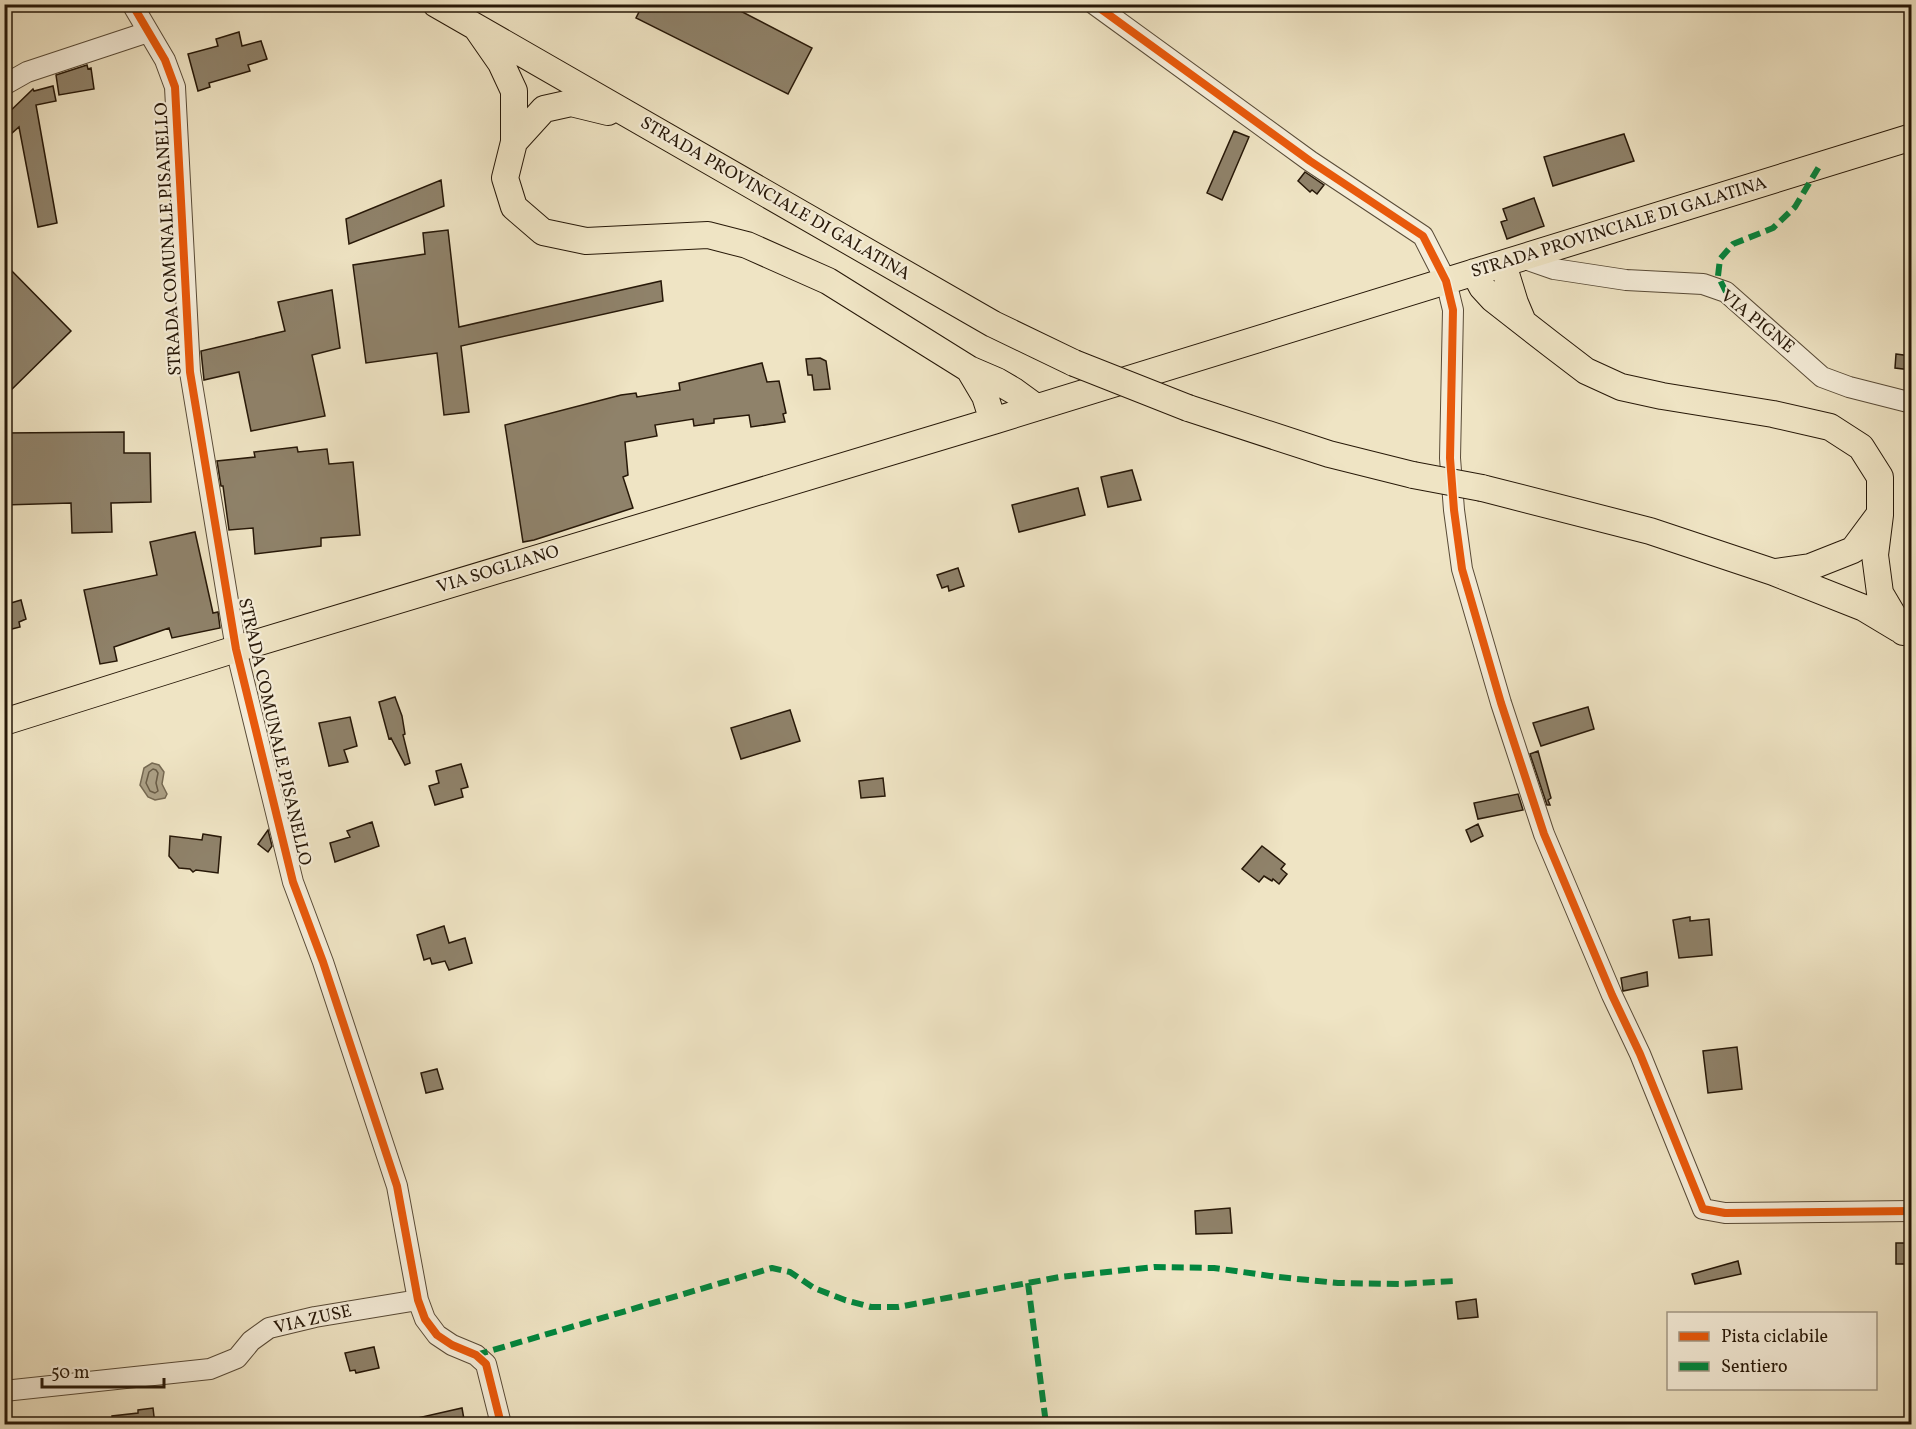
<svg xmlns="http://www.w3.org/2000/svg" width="1916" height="1429" font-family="Vollkorn,serif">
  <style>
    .water { fill: #ab9f84; stroke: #766952; stroke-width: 1.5 }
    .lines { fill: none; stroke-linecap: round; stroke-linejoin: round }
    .shore { stroke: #695c46; stroke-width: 1.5 }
    .building { fill: #8f826a; stroke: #271808; stroke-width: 1.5 }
    .minor-casing { stroke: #594b37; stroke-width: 22 }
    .major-casing { stroke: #271808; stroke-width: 28 }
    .minor { stroke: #f5edd9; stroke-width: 20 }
    .major { stroke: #efe4c4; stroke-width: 26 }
    .major-bridge-casing { stroke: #271808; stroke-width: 28; stroke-linecap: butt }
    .major-bridge { stroke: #efe4c4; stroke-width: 26 }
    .quiet { stroke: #00873e; stroke-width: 6; stroke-dasharray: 12 6; stroke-linecap: butt }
    .cycleway-casing { stroke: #f5edd9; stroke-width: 11 }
    .cycleway { stroke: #e8590c; stroke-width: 8 }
    .labels { text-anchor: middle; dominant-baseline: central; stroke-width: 4.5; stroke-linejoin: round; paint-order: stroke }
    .street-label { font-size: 18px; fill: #271808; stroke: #f5edd9 }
  </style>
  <rect width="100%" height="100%" fill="#efe4c4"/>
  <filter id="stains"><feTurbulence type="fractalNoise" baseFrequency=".00333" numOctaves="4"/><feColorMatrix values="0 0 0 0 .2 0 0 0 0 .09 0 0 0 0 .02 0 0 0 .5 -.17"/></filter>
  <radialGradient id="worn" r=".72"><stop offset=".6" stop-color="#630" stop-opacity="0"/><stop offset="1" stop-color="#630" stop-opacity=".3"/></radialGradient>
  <path class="water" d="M152 763 159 765 164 772 162 784 167 794 165 798 155 800 148 797 140 785 144 768Z"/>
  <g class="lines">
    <path class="shore" d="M153 769 156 770 158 773 156 783 158 791 155 793 150 791 146 783 149 772Z"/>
  </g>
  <path class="building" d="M643 4H727L812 48 788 94 636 18Z
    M239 32 242 46 261 41 267 59 248 65 250 71 209 83 210 87 198 91 188 54 218 46 216 39Z
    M87 65 88 69 91 68 94 89 59 95 56 75Z
    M53 86 56 101 36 105 57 223 38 227 19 127 4 140V117L33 89 34 91Z
    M1234 131 1249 137 1222 200 1207 193Z
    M1624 134 1634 161 1553 186 1544 157Z
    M1305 172 1324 185 1317 194 1312 190 1310 192 1298 181Z
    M441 180 444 206 349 244 346 219Z
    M1534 198 1544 226 1507 239 1501 222 1507 220 1503 209Z
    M448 230 459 327 661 281 663 301 461 346 469 412 444 415 437 353 366 363 353 265 425 254 423 233Z
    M4 263 71 331 4 397Z
    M332 290 340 348 312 355 325 416 251 431 239 372 204 380 201 351 285 331 278 302Z
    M1896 354 1911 356V370L1895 368Z
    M820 358 826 361 830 389 814 390 812 375H808L806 359Z
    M762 363 767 382 779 381 786 413 783 414 785 422 751 427 749 415 714 419V423L694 426 693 419 655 425 657 436 625 442 628 475 623 477 633 508 534 540 523 542 505 425 621 395 636 393 637 397 680 390 679 383Z
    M124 432V453H150L151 502 111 503 112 532 72 533 71 503 4 505V433Z
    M297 447 298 452 327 449 329 464 353 462 360 535 321 538V546L255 554 253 528 229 530 223 486H221L217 461 255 457 254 452Z
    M1132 470 1141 500 1108 507 1101 477Z
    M1078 488 1085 515 1019 532 1012 505Z
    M195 532 213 613 218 612 220 628 172 638 169 628 114 647 117 661 100 664 84 590 157 575 150 542Z
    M958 568 964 586 949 591 948 586 942 588 937 575Z
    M21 600 26 619 19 622 20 627 4 631V605Z
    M395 697 402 716 405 734 403 735 410 763 405 765 391 738 389 739 379 702Z
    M1588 707 1594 729 1541 746 1533 723Z
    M790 710 800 741 741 759 731 728Z
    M350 717 357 746 344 750 348 762 329 766 319 723Z
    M1538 751 1551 798 1548 800 1550 805H1547L1530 754Z
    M461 764 468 787 461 789 463 797 435 805 429 786 439 783 436 771Z
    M883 778 885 796 861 798 859 781Z
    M1518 794 1523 810 1478 819 1474 803Z
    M372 822 379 846 335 862 330 843 350 837 347 831Z
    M1478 824 1483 836 1471 842 1466 830Z
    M268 830 272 846 268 852 258 844Z
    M203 834 221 837 218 873 196 870 193 872 190 869 179 868 169 856 170 836 202 840Z
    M1262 846 1285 864 1281 869 1287 874 1279 884 1273 879 1272 881 1264 876 1259 882 1242 869Z
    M1690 917V921L1709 919 1712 955 1679 958 1673 920Z
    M444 926 449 943 465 938 472 963 449 970 445 961 432 964 430 958 424 960 417 935Z
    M1647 972 1648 986 1623 991 1621 978Z
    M1737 1047 1742 1089 1708 1093 1703 1051Z
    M437 1069 443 1089 426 1093 421 1073Z
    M1230 1208 1232 1233 1196 1234 1195 1211Z
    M1896 1243H1910V1264H1896Z
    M1738 1261 1741 1274 1695 1284 1692 1274Z
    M1476 1299 1478 1317 1458 1319 1456 1302Z
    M374 1347 379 1368 356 1373 355 1370 350 1371 345 1353Z
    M153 1408 155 1425H113L112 1416 138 1413V1410Z
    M462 1408 465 1425H413V1419Z"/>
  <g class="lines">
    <defs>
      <path id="minor" d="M132 4 165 60 175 87 190 372 236 649 293 882 323 962 397 1186 418 1300 425 1319 437 1335 452 1345 476 1355 486 1364 501 1424
        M1094 4 1310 161 1423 236 1446 281 1453 310 1450 458 1454 510 1462 569 1501 703 1544 834 1612 995 1640 1054 1703 1209 1725 1213 1912 1211
        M4 85 27 72 148 32
        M1522 258 1554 269 1626 280 1703 284 1726 292 1822 377 1849 387 1912 403
        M4 1391 210 1369 237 1358 251 1341 269 1328 315 1317 418 1300"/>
      <path id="major" d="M436 4 993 324 1074 363
        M476 27 501 63 514 91V142L505 178 514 207 543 232 586 241 708 235 747 245 828 281 969 369 997 381 1014 391 1036 407
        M514 142 544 109 571 103 608 112
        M1503 264 1515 303 1523 322
        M1474 272 1482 287 1493 299 1552 345 1586 371 1621 387 1662 396 1773 414 1830 427 1861 447 1880 477V515L1875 555 1880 593 1903 632
        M969 369 985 396 993 421
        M1188 408 1329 454 1413 475
        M1482 488 1650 531 1773 572 1864 608 1899 629
        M1775 572 1810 567 1853 550 1879 515
        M4 722 236 649 993 421 1912 137"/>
    </defs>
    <use href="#minor" class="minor-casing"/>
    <use href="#major" class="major-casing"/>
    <use href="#minor" class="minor"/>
    <use href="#major" class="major"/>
    <defs>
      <path id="major-bridge" d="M1074 363 1188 408
        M1413 475 1482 488"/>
    </defs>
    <use href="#major-bridge" class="major-bridge-casing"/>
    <use href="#major-bridge" class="major-bridge"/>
    <path class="quiet" d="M1726 292 1718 276 1720 259 1733 244 1773 228 1795 207 1820 165
      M1028 1283 1046 1424
      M476 1355 772 1268 790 1272 814 1288 845 1300 871 1307H898L1060 1277 1154 1267 1214 1268 1278 1277 1338 1283 1399 1284 1455 1281"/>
    <defs>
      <path id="cycleway" d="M132 4 165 60 175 87 190 372 236 649 293 882 323 962 397 1186 418 1300 425 1319 437 1335 452 1345 476 1355 486 1364 501 1424
        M1094 4 1310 161 1423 236 1446 281 1453 310 1450 458 1454 510 1462 569 1501 703 1544 834 1612 995 1640 1054 1703 1209 1725 1213 1912 1211"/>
    </defs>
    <use href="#cycleway" class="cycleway-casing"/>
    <use href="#cycleway" class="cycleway"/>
  </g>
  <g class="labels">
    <g class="street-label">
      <text transform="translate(775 199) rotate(30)">STRADA PROVINCIALE DI GALATINA</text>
      <text transform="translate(1619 228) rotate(-17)">STRADA PROVINCIALE DI GALATINA</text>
      <text transform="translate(169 239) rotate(-93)">STRADA COMUNALE PISANELLO</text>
      <text transform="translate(1757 322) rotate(39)">VIA PIGNE</text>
      <text transform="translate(498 570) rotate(-17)">VIA SOGLIANO</text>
      <text transform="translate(274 732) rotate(77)">STRADA COMUNALE PISANELLO</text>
      <text transform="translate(313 1320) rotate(-13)">VIA ZUSE</text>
    </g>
  </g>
  <rect width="1916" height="1429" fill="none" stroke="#efe4c4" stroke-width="24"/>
  <rect x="6" y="6" width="1904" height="1417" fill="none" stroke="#271808" stroke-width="3"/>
  <rect x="12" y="12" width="1892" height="1405" fill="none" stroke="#271808" stroke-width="1.5"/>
  <rect x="1667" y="1312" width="210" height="78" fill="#f5edd9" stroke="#a39885" stroke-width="1.5"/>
  <rect x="1679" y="1332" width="30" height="9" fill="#e8590c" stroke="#a39885" stroke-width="1.5"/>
  <text x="1721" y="1342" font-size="18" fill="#271808">Pista ciclabile</text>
  <rect x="1679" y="1362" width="30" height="9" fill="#00873e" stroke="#a39885" stroke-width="1.5"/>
  <text x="1721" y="1372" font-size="18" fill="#271808">Sentiero</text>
  <path d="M42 1378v9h122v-9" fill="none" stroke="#271808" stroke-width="3"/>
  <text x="51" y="1378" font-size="18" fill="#271808" stroke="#f5edd9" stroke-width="4.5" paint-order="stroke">50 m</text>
  <rect width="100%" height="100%" filter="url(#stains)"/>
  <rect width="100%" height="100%" fill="url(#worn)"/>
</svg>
